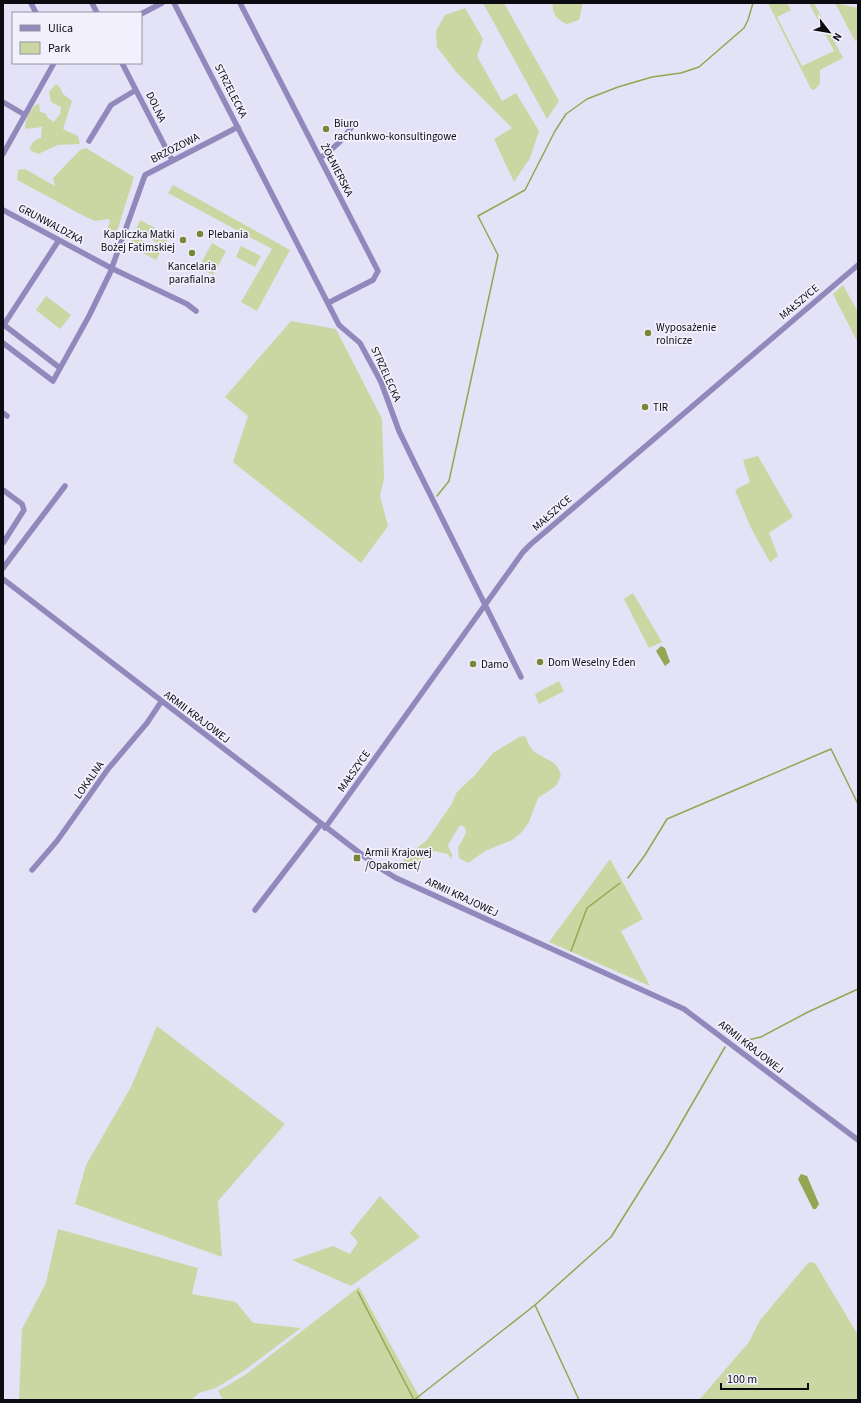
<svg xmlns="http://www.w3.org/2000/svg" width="861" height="1403" font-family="'Source Sans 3',sans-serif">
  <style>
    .green { fill: #cad7a2 }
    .water { fill: #94a651 }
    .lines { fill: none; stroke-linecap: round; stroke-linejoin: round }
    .stream { stroke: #94a651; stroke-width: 1.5 }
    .minor { stroke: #9188bc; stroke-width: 5.5 }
    .poi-dot { fill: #778736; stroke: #f2f0fd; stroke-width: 1.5 }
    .labels { text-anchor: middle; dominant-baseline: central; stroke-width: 3.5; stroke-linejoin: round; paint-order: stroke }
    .street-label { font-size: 11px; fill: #0c0b11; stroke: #f2f0fd }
    .poi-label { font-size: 11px; fill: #0c0b11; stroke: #f2f0fd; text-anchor: start }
  </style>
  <rect width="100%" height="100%" fill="#e4e2f6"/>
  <path class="green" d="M483 3H504L559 101 547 119Z
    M553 3H583L579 20 567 24C558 20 551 14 553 3Z
    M768 3H787L791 10 777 17 802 66 834 51 809 3H814L843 58 820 70V84L814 90 811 89Z
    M835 3 858 8V43L857 40 855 41Z
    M465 8 483 39 477 56 502 101 516 93 539 131 530 158 514 182 494 139 512 128 456 72 437 47 436 31 445 15Z
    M56 84 60 87 63 94 72 101 63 129 78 136 80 144 58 145 38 154 30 150C31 143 34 140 41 138L42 127 25 129C25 119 31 107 39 103L40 112 45 113 48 118 54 122 60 114 61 107 51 102 49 92Z
    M86 148 134 177 114 241 107 230 110 222 109 219 95 221 84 216 17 180 18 170 25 169 55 186 53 178 80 150Z
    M173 185 290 250 257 311 241 302 272 249 168 193Z
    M140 220 168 235 169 237 164 246 135 232Z
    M134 236 161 251 156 260 130 246Z
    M212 243 226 251 213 275 199 267Z
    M241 246 261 256 255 267 236 257Z
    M843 285 858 312V343L833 294Z
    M46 296 71 315 60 329 36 310Z
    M291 321 336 329 382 419 384 479 380 496 388 526 361 563 233 462 248 416 225 397Z
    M758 456 793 517 769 533 778 556 770 562 751 528 735 490 750 482 743 460Z
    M633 593 662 642 649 648 624 599Z
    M559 681 564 691 539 704 535 694Z
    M525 736C528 742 530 749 536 753 547 760 558 761 561 776L556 786 538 798 529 822 522 832 512 840 485 851 468 863 459 858 458 848 466 833 465 827 460 825 448 845 452 855 451 859 448 854 434 851 416 864 407 867 401 863 408 855 427 840 451 805 457 792 475 775 493 753 519 737Z
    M610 859 643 919 621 931 650 986 549 942Z
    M157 1026 285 1124 218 1201 222 1257 75 1204 86 1165 131 1087Z
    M380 1196 420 1237 351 1286 292 1260 333 1246 350 1254 358 1242 350 1233Z
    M58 1229 198 1268 192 1294 236 1302 253 1323 301 1328 245 1370 216 1388 199 1393 191 1400H19L22 1329 46 1283Z
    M811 1262 815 1263 858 1335V1400H699L749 1342 760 1320 808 1263Z
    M359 1287 421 1400H223L218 1391 245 1375Z"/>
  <path class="water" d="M661 646 665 648 670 662 665 666 656 651Z
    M801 1174 807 1176 819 1204 816 1209H813L798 1179Z"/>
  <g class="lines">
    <path class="stream" d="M437 496 449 481 498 255 478 216 525 190 555 131 566 114 587 99 618 87 652 77 681 73 699 67 744 28 748 20 753 3
      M628 878 645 855 667 819 831 749 858 804
      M571 951 587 908 620 883
      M739 1042 761 1037 808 1012 858 989
      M358 1292 414 1400
      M535 1305 579 1400
      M414 1400 535 1305 611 1237 666 1149 725 1047"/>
    <path class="minor" d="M31 3 36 13
      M92 3 97 13
      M174 3 339 325 360 343 381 382 399 431 414 462 521 677
      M240 3 378 271 373 280 328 303
      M141 14 162 3
      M122 63 172 160
      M3 102 25 115
      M89 141 111 105 136 90
      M3 154 54 63
      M320 158C334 149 344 139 353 125
      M3 210 111 268 187 304 196 311
      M4 325 60 368
      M3 326 59 240
      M3 343 53 381 89 316 110 273 145 175 238 127
      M3 413 7 416
      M3 490 22 504 24 510 3 543
      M3 568 65 486
      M3 579 378 867 396 878 684 1009 858 1140
      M325 828 523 552 531 544 858 265
      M32 870 57 841 108 769 147 723 161 702
      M255 910 321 824"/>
  </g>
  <g class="poi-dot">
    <circle cx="326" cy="129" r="4"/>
    <circle cx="200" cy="234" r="4"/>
    <circle cx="183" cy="240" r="4"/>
    <circle cx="192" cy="253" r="4"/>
    <circle cx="648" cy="333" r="4"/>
    <circle cx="645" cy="407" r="4"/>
    <circle cx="540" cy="662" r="4"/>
    <circle cx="473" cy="664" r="4"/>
    <rect x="353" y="854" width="8" height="8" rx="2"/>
  </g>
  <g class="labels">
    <g class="street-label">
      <text transform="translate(231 91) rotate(63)">STRZELECKA</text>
      <text transform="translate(156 107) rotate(64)">DOLNA</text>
      <text transform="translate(175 148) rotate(-27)">BRZOZOWA</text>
      <text transform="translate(337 170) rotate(63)">ŻOŁNIERSKA</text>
      <text transform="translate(51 224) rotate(28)">GRUNWALDZKA</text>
      <text transform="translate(799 302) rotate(-40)">MAŁSZYCE</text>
      <text transform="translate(386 374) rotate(66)">STRZELECKA</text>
      <text transform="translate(552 513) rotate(-41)">MAŁSZYCE</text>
      <text transform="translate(197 717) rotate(37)">ARMII KRAJOWEJ</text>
      <text transform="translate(354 771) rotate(-55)">MAŁSZYCE</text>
      <text transform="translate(89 780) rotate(-55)">LOKALNA</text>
      <text transform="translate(462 897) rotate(25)">ARMII KRAJOWEJ</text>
      <text transform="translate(751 1047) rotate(38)">ARMII KRAJOWEJ</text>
    </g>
    <g class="poi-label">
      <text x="334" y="123">Biuro<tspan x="334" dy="13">rachunkwo-konsultingowe</tspan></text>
      <text x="175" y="234" text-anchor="end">Kapliczka Matki<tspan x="175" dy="13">Bożej Fatimskiej</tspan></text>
      <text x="208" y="234">Plebania</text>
      <text x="192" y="266" text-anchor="middle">Kancelaria<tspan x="192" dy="13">parafialna</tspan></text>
      <text x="656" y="327">Wyposażenie<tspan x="656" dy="13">rolnicze</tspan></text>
      <text x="653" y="407">TIR</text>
      <text x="548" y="662">Dom Weselny Eden</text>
      <text x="481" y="664">Damo</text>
      <text x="365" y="852">Armii Krajowej<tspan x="365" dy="13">/Opakomet/</tspan></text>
    </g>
  </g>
  <rect width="861" height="1403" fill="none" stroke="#0c0b11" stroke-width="8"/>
  <rect x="12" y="12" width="130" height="52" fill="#f2f0fd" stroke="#96949f"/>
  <rect x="20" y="25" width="20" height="6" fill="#9188bc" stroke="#96949f"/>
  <text x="48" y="32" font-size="12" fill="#0c0b11">Ulica</text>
  <rect x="20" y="42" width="20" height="12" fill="#cad7a2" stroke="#96949f"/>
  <text x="48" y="52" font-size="12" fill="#0c0b11">Park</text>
  <g transform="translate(829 32) rotate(121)" stroke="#f2f0fd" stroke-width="3" paint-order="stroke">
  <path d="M0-3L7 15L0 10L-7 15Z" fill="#0c0b11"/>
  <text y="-6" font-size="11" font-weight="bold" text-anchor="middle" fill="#0c0b11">N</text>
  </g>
  <path d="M721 1383v6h87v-6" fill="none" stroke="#0c0b11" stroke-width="2"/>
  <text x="727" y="1383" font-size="12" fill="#0c0b11" stroke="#f2f0fd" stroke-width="3" paint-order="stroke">100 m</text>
</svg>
